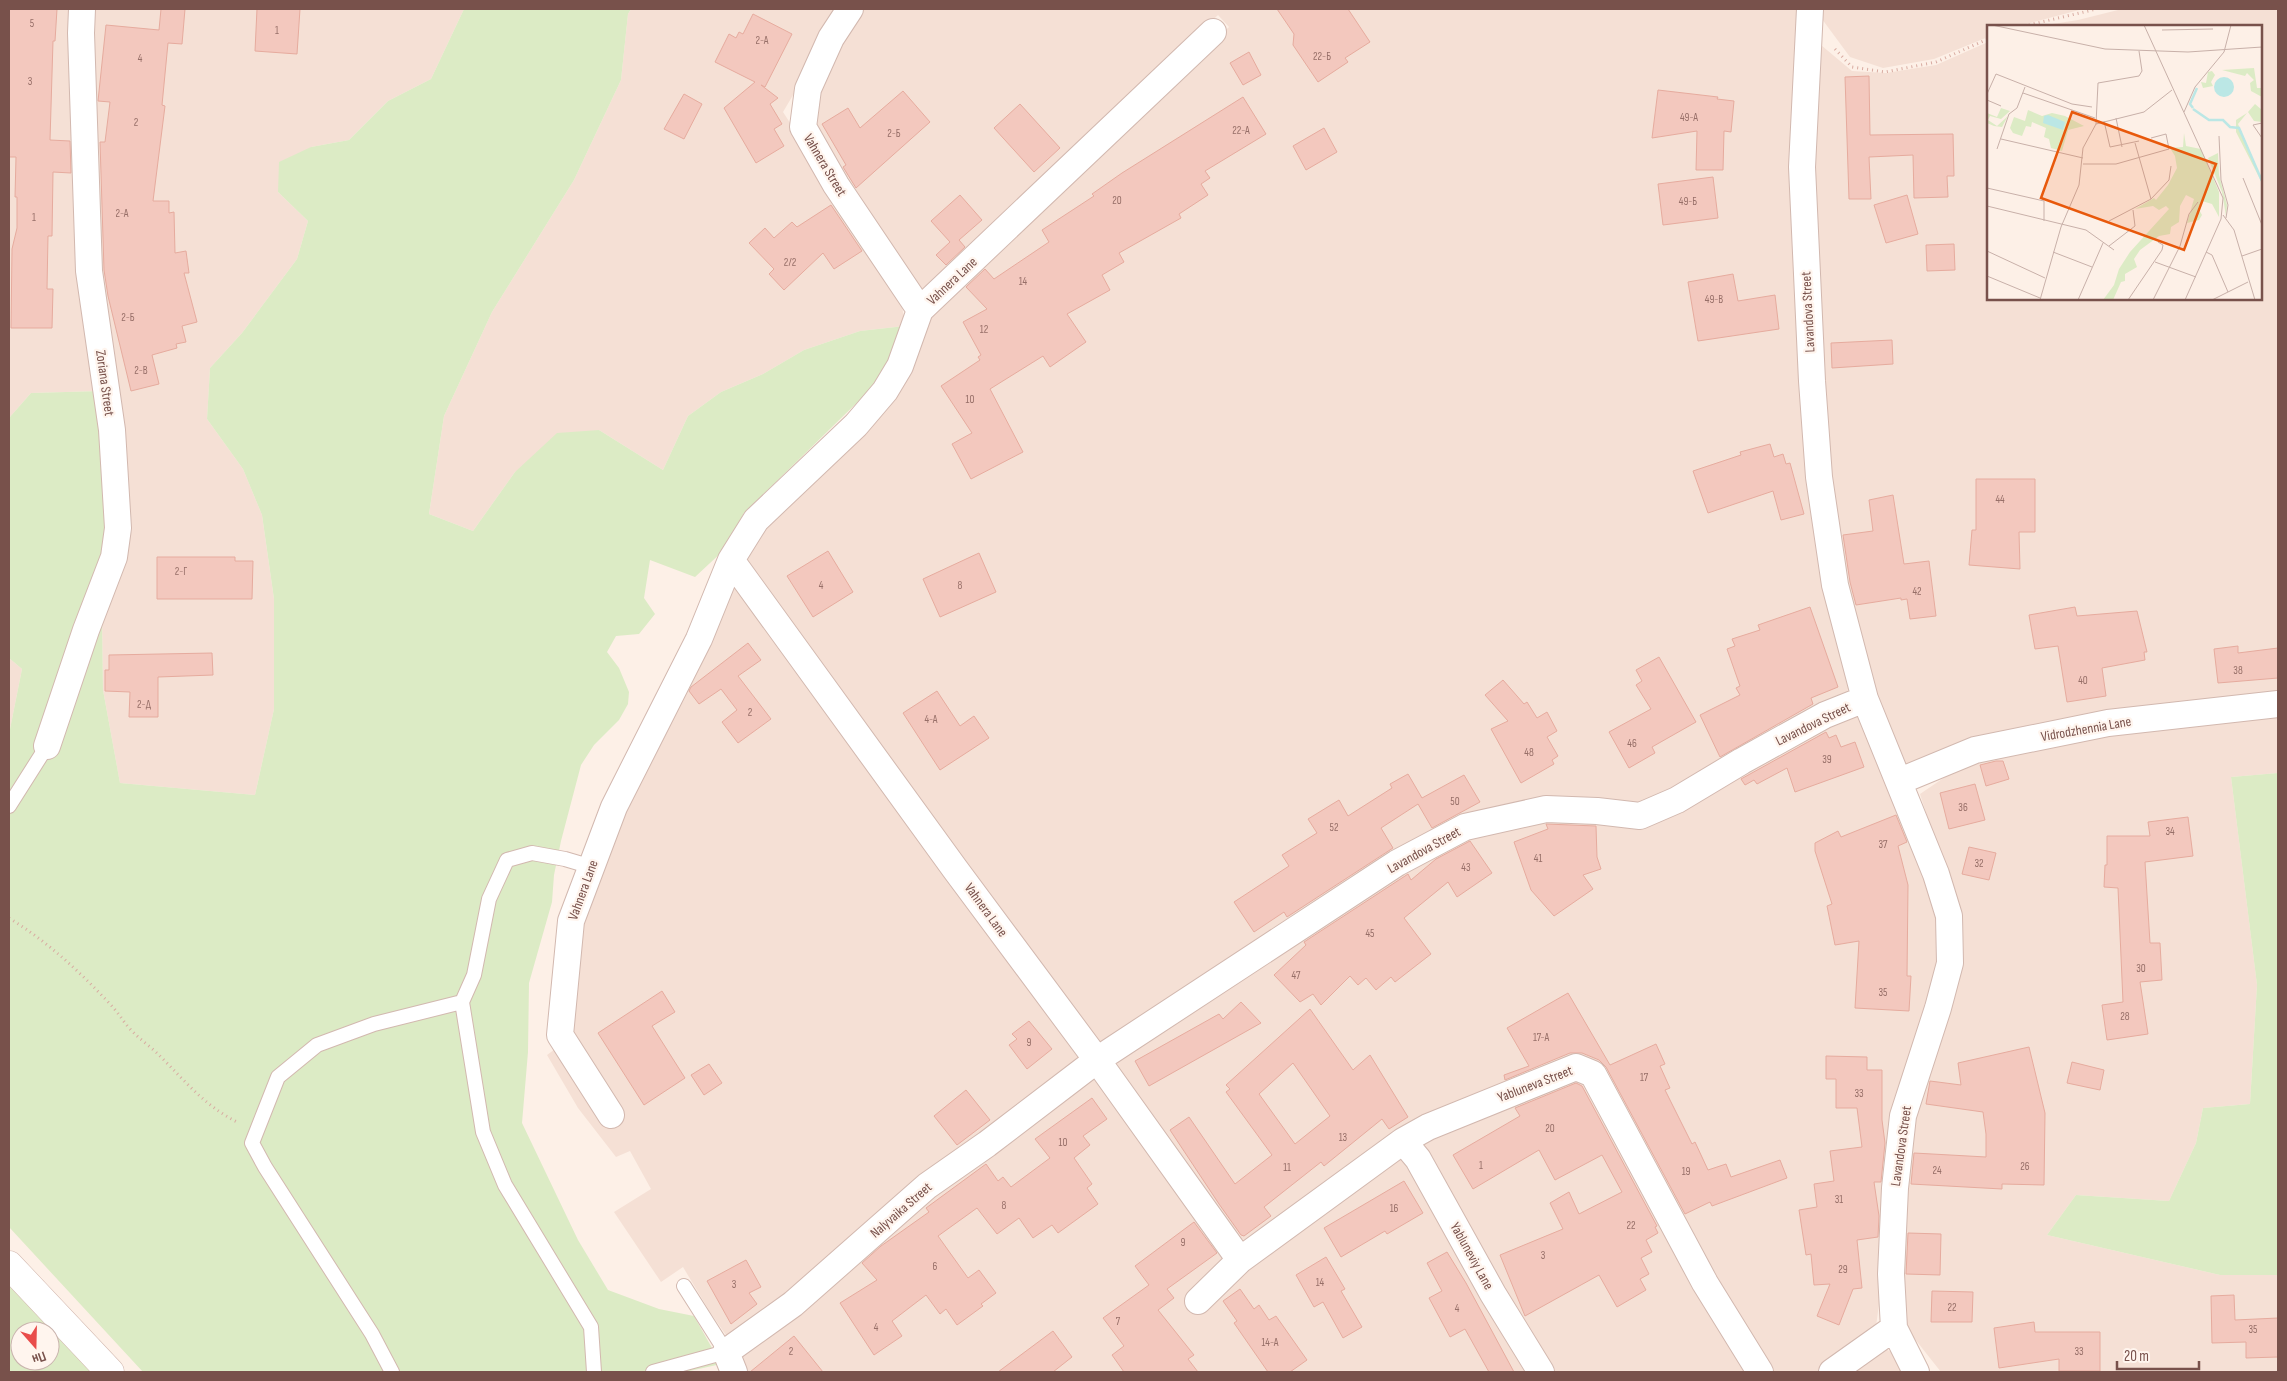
<svg xmlns="http://www.w3.org/2000/svg" width="2287" height="1381" font-family="'Sofia Sans Condensed',sans-serif">
  <style>
    .residential { fill: #f5e0d5 }
    .green { fill: #dcebc5; fill-rule: evenodd }
    .building { fill: #f3c8be; stroke: #e6ab9e; fill-rule: evenodd }
    .lines { fill: none; stroke-linecap: round; stroke-linejoin: round }
    .service-casing { stroke: #d2b8af; stroke-width: 16 }
    .minor-casing { stroke: #d2b8af; stroke-width: 28 }
    .tertiary-casing { stroke: #d2b8af; stroke-width: 29 }
    .path { stroke: #d8aba1; stroke-width: 3; stroke-dasharray: 1 4; stroke-linecap: butt }
    .service { stroke: #fff; stroke-width: 14 }
    .minor { stroke: #fff; stroke-width: 26 }
    .tertiary { stroke: #fff; stroke-width: 28 }
    .labels { text-anchor: middle; dominant-baseline: central; stroke-width: 4.5; stroke-linejoin: round; paint-order: stroke }
    .number-label { font-size: 11px; fill: #976f68 }
    .street-label { font-size: 14px; fill: #78514b; stroke: #fff5ee }
    .inset-river { fill: none; stroke: #bbe7e5; stroke-width: 2.5 }
    .inset-road { fill: none; stroke: #c8b0a9; stroke-width: 1 }
    .view { fill: #e8590c; fill-opacity: 0.15; stroke: #e8590c; stroke-width: 2.5 }
    .inset-edge { fill: none; stroke: #78514b; stroke-width: 2.5 }
  </style>
  <rect width="100%" height="100%" fill="#fdf0e7"/>
  <path class="residential" d="M9 9H76L101 391 31 393 9 418Z
    M94 9H464L431 79 388 101 349 140 311 147 278 192 308 221 297 259 242 333 210 368 207 419 243 469 262 515 274 599V709L255 795 120 783 103 690 102 614 132 530 123 429 92 273Z
    M631 9H844L783 112 900 292 905 326 860 331 804 350 763 374 721 392 688 416 663 470 599 430 515 472 473 531 429 514 444 416 492 312 574 180 621 80 628 14Z
    M856 9H1800L1796 167 1850 678 1846 699 1640 808 1463 820 1100 1050 752 576 743 551 860 428 924 317 1229 27 1218 15 931 291 913 287 811 131 814 89Z
    M1819 9H2083L2019 26H1988V37L1934 59 1883 68 1850 57 1819 15Z
    M2122 9H2278V699L1905 768 1872 699 1826 477 1807 167 1815 40 1852 71 1886 73 1936 65 1988 42V299H2261V26H2040L2078 20Z
    M738 581 1007 945 1081 1061 730 1341 710 1312 683 1267 661 1282 614 1212 651 1189 630 1151 616 1157 578 1108 547 1055 570 1038 583 919 613 832Z
    M9 658 22 669 9 734Z
    M2278 712V773L2231 777 2257 985 2250 1104 2203 1108 2196 1143 2169 1201 2076 1195 2047 1235 2220 1275H2278V1372H1941L1903 1324 1907 1129 1959 915 1920 794 1976 756 2110 727Z
    M1863 716 1930 876 1944 961 1883 1274 1875 1334 1825 1372H1765L1599 1067 1401 1131 1259 1237 1244 1240 1229 1234 1118 1077 1117 1058 1466 831 1546 813 1642 821 1828 721Z
    M1084 1074 1105 1081 1252 1260 1394 1154 1415 1166 1532 1372H742L736 1351Z
    M1587 1076 1753 1372H1548L1425 1162V1137Z
    M1879 1346 1900 1356 1908 1372H1839Z"/>
  <path class="green" d="M464 9H631L628 14 621 80 574 180 492 312 444 416 429 514 473 531 515 472 557 433 599 430 663 470 688 416 721 392 763 374 804 350 860 331 905 326 895 349 877 383 744 513 724 550 695 577 650 560 644 598 655 614 639 634 616 636 607 652 619 668 629 692 628 704 619 720 594 745 581 765 561 841 554 875 552 902 529 983 528 1052 522 1123 578 1240 608 1290 659 1309 694 1316 721 1364 685 1372H143L9 1227V734L22 669 9 658V418L31 393 101 391 111 527 102 614 103 690 120 783 255 795 274 709V599L262 515 243 469 207 419 210 368 242 333 297 259 308 221 278 192 279 162 311 147 349 140 388 101 431 79Z
    M2278 773V1275H2220L2047 1235 2076 1195 2169 1201 2196 1143 2203 1108 2250 1104 2257 985 2231 777Z
    M9 1283 92 1372H9ZM20 1331H50V1361H20Z"/>
  <path class="building" d="M9 9H57L55 41H53L50 140 70 141 71 173 53 172 52 236H48L47 289H53L52 328H11L12 249 17 228V197H15L16 157H9Z
    M161 9H185L182 44 168 43 162 105 165 106 153 201H169V213L174 212 175 253 186 251 189 273H184L197 322 182 326 186 342 176 344 177 348 152 355 159 384 131 391 108 296 104 270 100 142H105L110 102 98 101 106 25 159 30Z
    M257 9H300L297 54 255 51Z
    M1277 9H1348L1370 42 1345 58 1348 62 1318 82 1293 45 1294 34Z
    M753 14 792 34 765 87 761 85 778 98 770 104 782 124 774 129 784 146 756 163 724 108 755 82 715 62 729 34 736 38 739 32 743 34Z
    M1249 52 1261 75 1243 85 1230 63Z
    M1869 76 1870 135 1953 134 1954 176H1947L1948 197 1914 198 1913 155 1869 157 1871 199H1849L1845 77Z
    M1658 90 1718 97 1717 99 1734 101 1731 132 1724 131 1723 170H1696L1697 131 1652 138Z
    M903 91 930 122 856 188 843 167 846 165 822 124 848 108 860 128Z
    M684 94 702 104 684 139 664 129Z
    M1243 97 1266 134 1205 171 1210 178 1201 184 1208 195 1179 214 1181 218 1119 253 1124 262 1102 275 1110 290 1067 314 1086 342 1050 367 1043 356 990 389 1023 452 971 479 952 444 972 433 941 386 980 360 978 357 981 355 963 322 987 309 966 287 985 269 994 279 1049 242 1042 230 1094 196 1092 194 1122 173Z
    M1020 104 1060 148 1034 172 994 128Z
    M1324 128 1337 152 1306 170 1293 146Z
    M1713 177 1718 218 1663 225 1658 184Z
    M960 195 982 220 959 240 965 247 946 265 936 255 950 242 931 221Z
    M1907 195 1918 234 1886 243 1874 205Z
    M831 205 862 251 834 269 823 253 784 290 769 274 774 269 749 243 765 228 774 238 792 222 797 227Z
    M1954 244 1955 270 1927 271 1926 245Z
    M1733 274 1738 301 1775 295 1779 329 1698 341 1688 282Z
    M1892 340 1893 364 1832 368 1831 343Z
    M1770 444 1774 457 1783 454 1786 464 1790 463 1804 514 1781 520 1773 491 1708 513 1693 471 1741 455 1740 452Z
    M1976 479H2035V532H2019L2020 569 1969 565 1972 530H1976Z
    M1893 495 1904 564 1929 561 1936 616 1910 619 1907 599 1901 600V598L1856 605 1850 582 1843 535 1873 531 1869 500Z
    M828 551 853 592 813 617 787 576Z
    M979 553 996 592 940 617 923 579Z
    M157 557H235V561H253L252 599H157Z
    M1810 607 1838 687 1811 698 1813 704 1720 757 1700 715 1740 695 1736 688 1740 686 1727 649 1735 646 1732 639 1760 630 1758 625Z
    M2075 607 2077 616 2137 611 2147 652H2144L2145 660 2102 668 2106 696 2067 702 2058 646 2035 649 2029 615Z
    M748 643 761 660 738 676 771 719 738 743 722 722 737 710 721 689 699 704 689 691 691 687Z
    M2238 646V653L2278 648V678L2218 683 2214 649Z
    M212 653 213 675 158 677V717H129L130 692 105 691V670H109V655Z
    M1659 657 1696 722 1652 747 1655 753 1629 768 1609 732 1651 709 1636 685 1642 681 1636 670Z
    M1503 680 1524 704 1527 702 1537 718 1547 712 1557 731 1547 737 1558 756 1552 760 1554 764 1521 783 1491 729 1508 721 1485 695Z
    M937 691 960 726 974 716 989 738 940 770 903 713Z
    M1826 732 1829 738 1836 735 1841 747 1855 742 1864 767 1795 792 1787 768 1757 784 1754 780 1745 785 1741 779Z
    M1996 761H2003L2009 779 1986 786 1980 765Z
    M1408 774 1422 798 1464 775 1480 802 1432 828 1418 804 1381 828 1393 848 1287 917 1284 912 1254 932 1234 902 1289 866 1282 855 1317 833 1308 819 1339 800 1348 816 1392 788 1390 784Z
    M1975 784 1985 820 1949 829 1940 793Z
    M1896 815 1907 842 1898 846 1908 885 1907 976H1911L1909 1011 1855 1008 1859 941 1835 945 1827 906 1832 904 1815 851V843L1838 831 1841 837Z
    M2188 817 2193 856 2145 862 2150 943H2160L2162 980 2140 982 2148 1034 2107 1040 2102 1005 2123 1002 2118 888 2104 887 2105 865H2107V836H2150L2148 822Z
    M1546 824 1596 826 1597 857 1601 869 1583 875 1593 889 1554 916 1531 890 1514 842 1548 829Z
    M1470 841 1492 873 1457 897 1448 882 1404 918 1431 954 1395 982 1391 977 1376 990 1366 978 1358 985 1350 976 1321 1005 1313 994 1300 1002 1274 975 1306 945 1304 942 1405 876 1408 874 1411 880 1436 859Z
    M1969 847 1996 853 1989 880 1962 874Z
    M662 991 675 1012 652 1026 685 1078 644 1105 598 1033Z
    M1568 993 1610 1065 1656 1044 1665 1064 1660 1066 1670 1088 1665 1090 1692 1144 1695 1142 1708 1170 1726 1164 1731 1177 1780 1160 1787 1178 1712 1206 1710 1202 1685 1214 1606 1067 1599 1060 1582 1053H1570L1505 1080 1504 1075 1529 1066 1507 1028Z
    M1241 1002 1261 1023 1149 1086 1135 1061 1219 1014 1223 1019Z
    M1310 1009 1353 1070 1370 1055 1408 1117 1389 1129 1382 1119 1324 1166 1321 1162 1264 1207 1271 1216 1244 1236 1241 1235 1219 1204 1170 1130 1189 1117 1235 1184 1272 1155 1226 1092 1230 1089 1226 1085ZM1293 1063 1330 1116 1295 1144 1259 1094Z
    M1029 1021 1052 1049 1027 1069 1009 1045 1017 1039 1012 1034Z
    M2029 1047 2045 1113 2044 1185 2002 1184V1189L1911 1184 1914 1153 1986 1157V1134L1983 1112 1926 1104 1930 1081 1961 1085 1958 1063Z
    M1826 1056 1867 1057V1070H1882V1120L1885 1143 1881 1182H1874L1879 1216 1878 1237 1857 1240 1862 1288 1853 1289 1839 1325 1817 1316 1830 1284 1814 1285 1811 1254 1806 1255 1799 1210 1817 1207 1814 1184 1834 1181 1830 1151 1862 1147 1857 1108H1836V1079H1826Z
    M2072 1062 2104 1070 2100 1090 2067 1083Z
    M709 1064 722 1083 704 1095 691 1075Z
    M1576 1083 1582 1086 1657 1226 1655 1227 1658 1233 1646 1240 1652 1252 1641 1258 1649 1274 1640 1279 1646 1290 1617 1307 1599 1275 1525 1316 1500 1255 1563 1229 1550 1203 1569 1192 1579 1214 1622 1192 1602 1155 1555 1180 1539 1150 1473 1189 1453 1155 1520 1116 1515 1108Z
    M966 1090 990 1120 957 1145 934 1116Z
    M1092 1098 1107 1119 1083 1136 1090 1145 1074 1158 1092 1184 1087 1188 1098 1204 1058 1233 1052 1225 1033 1238 1019 1218 997 1234 977 1208 938 1236 968 1278 979 1270 996 1293 981 1304 983 1306 957 1325 946 1309 940 1314 926 1295 892 1321 902 1336 874 1355 840 1303 877 1280 862 1263 881 1246 929 1212 926 1208 986 1164 998 1181 1003 1177 1011 1187 1050 1158 1035 1139Z
    M1404 1181 1423 1213 1387 1234 1385 1231 1341 1257 1324 1228Z
    M1194 1222 1217 1253 1167 1289 1174 1298 1158 1310 1194 1355 1188 1359 1198 1372H1124L1112 1355 1124 1346 1103 1318 1149 1285 1135 1266Z
    M1908 1233 1941 1234 1940 1275 1906 1274Z
    M1447 1252 1466 1283 1514 1372H1489L1465 1329 1450 1337 1429 1298 1442 1291 1427 1263Z
    M1326 1257 1345 1289 1341 1291 1362 1327 1343 1338 1323 1302 1314 1307 1296 1275Z
    M746 1260 761 1287 749 1293 757 1304 731 1324 707 1281Z
    M1240 1289 1254 1309 1259 1305 1269 1320 1276 1316 1307 1360 1290 1372H1268L1234 1323 1237 1321 1223 1301Z
    M1932 1291 1973 1292 1972 1322H1931Z
    M2234 1295 2235 1320 2278 1318V1357L2246 1358V1342L2212 1343 2211 1296Z
    M2034 1322 2035 1332H2100V1371H2059V1359L1999 1368 1994 1328Z
    M1053 1331 1072 1357 1053 1372H998Z
    M794 1336 823 1372H750Z"/>
  <g class="lines">
    <defs>
      <path id="service" d="M9 806 47 746
        M462 1002 483 1132 505 1185 591 1327 594 1372
        M392 1372 372 1334 265 1167 252 1143 278 1077 317 1045 374 1024 462 1002 474 975 489 899 507 860 532 853 565 859 592 867
        M653 1372 726 1352 684 1286"/>
      <path id="minor" d="M850 9 831 38 808 89 803 127 836 185 920 310
        M1810 9 1802 167 1812 381 1819 477 1835 585 1865 699 1936 874 1949 916 1950 963 1938 1008 1903 1116 1895 1188 1891 1274 1894 1328 1832 1372
        M731 560 955 869 1097 1060 1240 1260
        M47 746 86 630 114 557 118 528 112 430 89 271 81 33 82 9
        M1900 781 1975 750 2108 723 2278 704
        M611 1115 560 1035 571 921 614 807 699 639 731 560 756 520 856 425 885 391 900 366 920 310 1213 32
        M1403 1141 1418 1159 1493 1294 1541 1372
        M1198 1301 1240 1260 1403 1141 1428 1127 1576 1067 1593 1074 1705 1283 1760 1372
        M1894 1328 1916 1372
        M734 1372 726 1352 793 1304 927 1186 987 1144 1097 1060 1397 863 1465 827 1546 809 1597 811 1640 816 1677 800 1742 761 1825 715 1865 699"/>
      <path id="tertiary" d="M9 1265 110 1372"/>
    </defs>
    <use href="#service" class="service-casing"/>
    <use href="#minor" class="minor-casing"/>
    <use href="#tertiary" class="tertiary-casing"/>
    <path class="path" d="M2024 26 2097 9
      M1835 49 1852 67 1885 72 1936 62 1988 39
      M9 918C48 942 79 971 110 1004 119 1013 125 1025 134 1033 142 1041 152 1048 160 1056 185 1081 205 1106 237 1122"/>
    <use href="#service" class="service"/>
    <use href="#minor" class="minor"/>
    <use href="#tertiary" class="tertiary"/>
  </g>
  <g class="labels">
    <g class="number-label">
      <text x="32" y="23">5</text>
      <text x="277" y="30">1</text>
      <text x="762" y="40">2-А</text>
      <text x="1322" y="56">22-Б</text>
      <text x="140" y="58">4</text>
      <text x="30" y="81">3</text>
      <text x="1689" y="117">49-А</text>
      <text x="136" y="122">2</text>
      <text x="1241" y="130">22-А</text>
      <text x="894" y="133">2-Б</text>
      <text x="1117" y="200">20</text>
      <text x="1688" y="201">49-Б</text>
      <text x="122" y="213">2-А</text>
      <text x="34" y="217">1</text>
      <text x="790" y="262">2/2</text>
      <text x="1023" y="281">14</text>
      <text x="1714" y="299">49-В</text>
      <text x="128" y="317">2-Б</text>
      <text x="984" y="329">12</text>
      <text x="141" y="370">2-В</text>
      <text x="970" y="399">10</text>
      <text x="2000" y="499">44</text>
      <text x="181" y="571">2-Г</text>
      <text x="821" y="585">4</text>
      <text x="960" y="585">8</text>
      <text x="1917" y="591">42</text>
      <text x="2238" y="670">38</text>
      <text x="2083" y="680">40</text>
      <text x="144" y="704">2-Д</text>
      <text x="750" y="712">2</text>
      <text x="931" y="719">4-А</text>
      <text x="1632" y="743">46</text>
      <text x="1529" y="752">48</text>
      <text x="1827" y="759">39</text>
      <text x="1455" y="801">50</text>
      <text x="1963" y="807">36</text>
      <text x="1334" y="827">52</text>
      <text x="2170" y="831">34</text>
      <text x="1883" y="844">37</text>
      <text x="1538" y="858">41</text>
      <text x="1979" y="863">32</text>
      <text x="1466" y="867">43</text>
      <text x="1370" y="933">45</text>
      <text x="2141" y="968">30</text>
      <text x="1296" y="975">47</text>
      <text x="1883" y="992">35</text>
      <text x="2125" y="1016">28</text>
      <text x="1541" y="1037">17-А</text>
      <text x="1029" y="1042">9</text>
      <text x="1644" y="1077">17</text>
      <text x="1859" y="1093">33</text>
      <text x="1550" y="1128">20</text>
      <text x="1343" y="1137">13</text>
      <text x="1063" y="1142">10</text>
      <text x="1481" y="1165">1</text>
      <text x="2025" y="1166">26</text>
      <text x="1287" y="1167">11</text>
      <text x="1937" y="1170">24</text>
      <text x="1686" y="1171">19</text>
      <text x="1839" y="1199">31</text>
      <text x="1004" y="1205">8</text>
      <text x="1394" y="1208">16</text>
      <text x="1631" y="1225">22</text>
      <text x="1183" y="1242">9</text>
      <text x="1543" y="1255">3</text>
      <text x="935" y="1266">6</text>
      <text x="1843" y="1269">29</text>
      <text x="1320" y="1282">14</text>
      <text x="734" y="1284">3</text>
      <text x="1952" y="1307">22</text>
      <text x="1457" y="1308">4</text>
      <text x="1118" y="1321">7</text>
      <text x="876" y="1327">4</text>
      <text x="2253" y="1329">35</text>
      <text x="1270" y="1342">14-А</text>
      <text x="791" y="1351">2</text>
      <text x="2079" y="1351">33</text>
    </g>
    <g class="street-label">
      <text transform="translate(825 165) rotate(59)">Vahnera Street</text>
      <text transform="translate(952 281) rotate(-43)">Vahnera Lane</text>
      <text transform="translate(1808 312) rotate(-93)">Lavandova Street</text>
      <text transform="translate(105 383) rotate(82)">Zoriana Street</text>
      <text transform="translate(1813 724) rotate(-26)">Lavandova Street</text>
      <text transform="translate(2086 729) rotate(-10)">Vidrodzhennia Lane</text>
      <text transform="translate(1424 850) rotate(-29)">Lavandova Street</text>
      <text transform="translate(583 890) rotate(-70)">Vahnera Lane</text>
      <text transform="translate(986 910) rotate(54)">Vahnera Lane</text>
      <text transform="translate(1535 1084) rotate(-21)">Yabluneva Street</text>
      <text transform="translate(1901 1146) rotate(-82)">Lavandova Street</text>
      <text transform="translate(901 1210) rotate(-41)">Nalyvaika Street</text>
      <text transform="translate(1472 1256) rotate(61)">Yabluneviy Lane</text>
    </g>
  </g>
  <g transform="translate(1987 25)">
    <rect width="275" height="275" fill="#fdf0e7"/>
    <path d="M267 43 270 63H275V72L264 66 263 58 267 55 260 48 258 51 235 45ZM221 47 225 46 228 50 224 57 226 61 216 63 214 57 219 58ZM268 79 275 85V97L267 96 261 87ZM14 83 23 86 14 94 3 91 1 95 10 101 21 91 15 102 7 101 0 98V88L10 92ZM41 85 55 91 65 88 78 91 97 101 81 105 75 126 64 123 62 114 57 112 59 103 45 97 44 102 39 101 35 111 26 108 23 103 27 92 38 96ZM260 88 251 99 275 158 249 107V95ZM197 108 199 121 214 124 232 167V192L225 179 215 176 211 183 215 190 212 195 200 198 207 174 199 170 193 181 192 197 184 202 183 209 172 211 153 225 147 234 150 242 138 249V256L134 257 126 275H116L127 260 132 244 143 227 182 184 179 181 172 185 166 181 148 184 167 173 169 175 181 160 190 143 188 131 183 123 196 122ZM231 128 232 150 240 180 239 191 235 167 221 133Z" fill="#dcebc5"/>
    <path d="M227 62a10 10 0 1 1 20 0a10 10 0 1 1-20 0ZM61 90 78 97 76 105 56 98 57 91Z" fill="#bbe7e5"/>
    <path class="inset-river" d="M206 83 203 79 210 63M206 84 222 95H236L243 102 252 103 275 156"/>
    <path class="inset-road" d="M5 0 118 24 201 27 275 22M157 0 236 173 234 194 198 275M175 5 226 4M36 68 108 93M0 69 9 49 85 79 105 82M0 75 14 81M197 87 208 62 237 27 244 0M129 93 135 122M117 96 123 122 152 116M275 98 266 100 275 113M109 99 111 58 152 51 155 46 152 26M232 111 234 155 241 180 239 193M14 114 96 133M148 118 164 174M10 124 22 89 30 83 38 62M96 139H129L182 124 179 109 164 113M256 153 275 200M0 163 57 176V196M0 181 99 205 127 225M236 190 247 205 268 275M122 196 164 174 182 155 184 141M122 221 148 201 146 185M0 226 58 253M66 227 105 242M219 227 225 230 241 267M255 231 275 224M168 237 209 252M0 251 53 273M53 275 74 202 92 160 96 123 109 99 157 87 185 65M91 275 116 218M141 275 175 225 176 220 171 217M166 275 193 221 202 189 211 177M225 275 261 257"/>
    <path class="view" d="M85 87 229 139 197 225 54 173Z"/>
    <rect width="275" height="275" class="inset-edge"/>
  </g>
  <rect width="2287" height="1381" fill="none" stroke="#78514b" stroke-width="20"/>
  <g transform="translate(35 1346) rotate(160)"><circle r="24" fill="#fff5ee" stroke="#c9b3ad"/>
  <path d="M0-4L9 19L0 12L-9 19Z" fill="#e94d4b"/>
  <text y="-8" font-size="14" font-weight="bold" text-anchor="middle" fill="#78514b">Пн</text>
  </g>
  <path d="M2117 1361v8h82v-8" fill="none" stroke="#78514b" stroke-width="2.5"/>
  <text x="2124" y="1361" font-size="15" fill="#78514b" stroke="#fff5ee" stroke-width="4" paint-order="stroke">20 m</text>
</svg>
